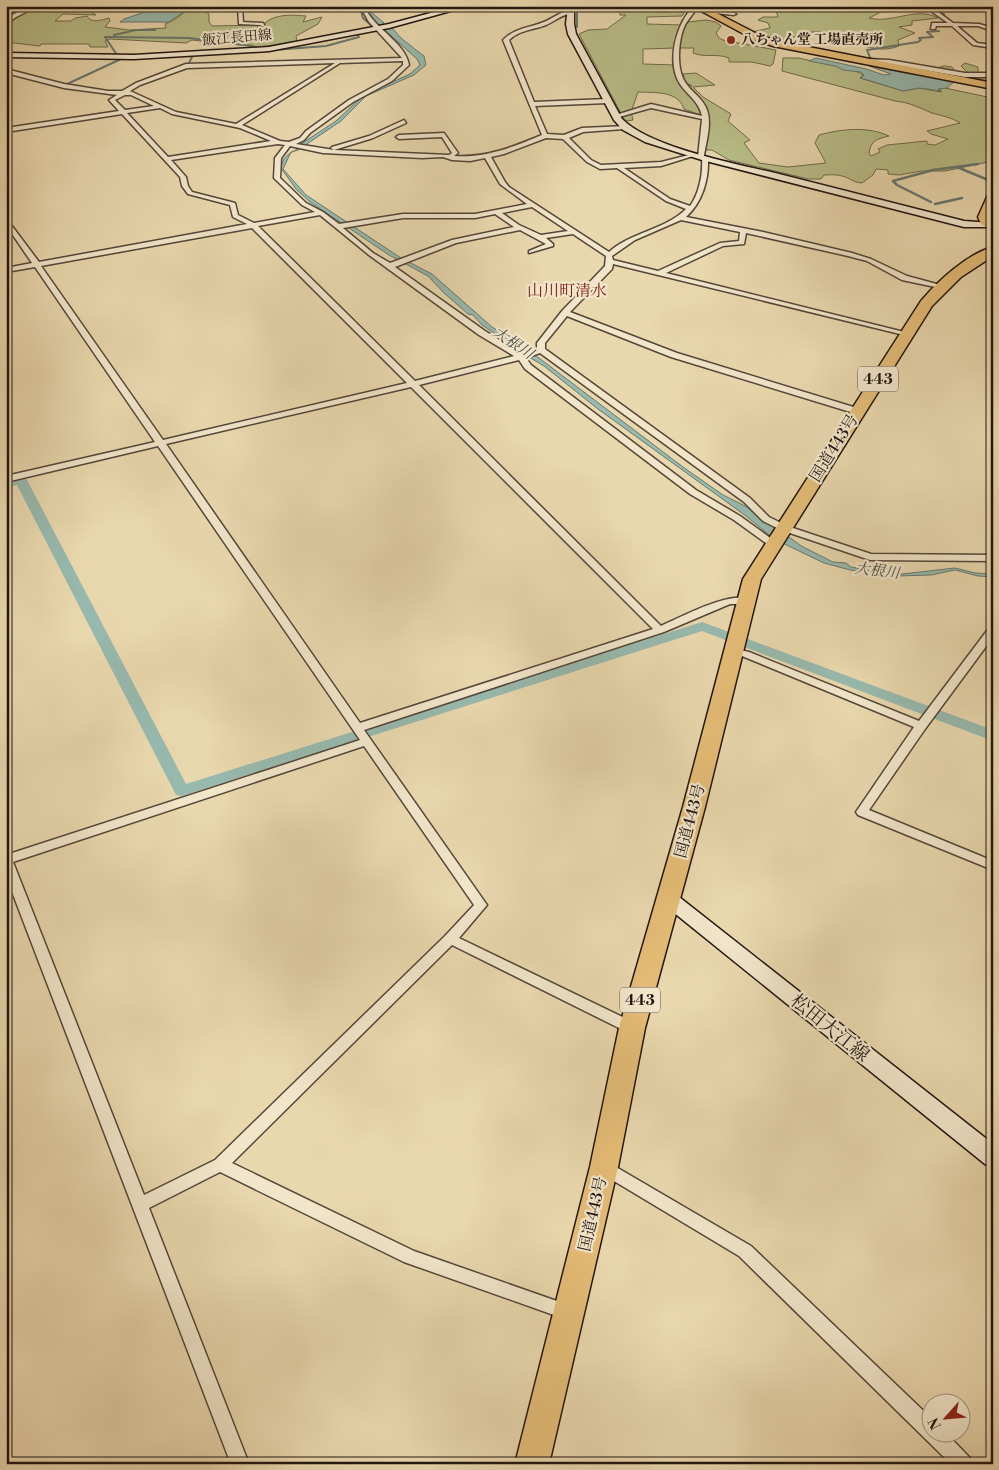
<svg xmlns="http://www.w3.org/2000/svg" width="999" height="1470" font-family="'Libre Bodoni','Noto Serif JP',serif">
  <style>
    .green { fill: #b9be88; stroke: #6e6a4d }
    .water { fill: #97b9ae; stroke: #687870 }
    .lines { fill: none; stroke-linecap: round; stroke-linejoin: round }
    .stream-far1 { stroke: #687870; stroke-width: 2 }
    .stream { stroke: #687870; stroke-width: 2.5 }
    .canal { fill: #97b9ae; fill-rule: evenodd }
    .street-casing { stroke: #544639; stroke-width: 3 }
    .secondary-casing { stroke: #221612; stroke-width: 3 }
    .highway-casing { stroke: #221612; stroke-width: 3 }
    .street { fill: #f1e5ca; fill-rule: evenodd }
    .secondary { fill: #f1e5ca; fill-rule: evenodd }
    .highway { fill: #e4bc76; fill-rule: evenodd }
    .poi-dot { fill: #8f2418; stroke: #f1e5ca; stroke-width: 2 }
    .labels { text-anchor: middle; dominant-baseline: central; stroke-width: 4.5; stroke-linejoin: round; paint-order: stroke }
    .far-street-label { font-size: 14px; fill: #221612; stroke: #f1e5ca }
    .far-poi-label { font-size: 14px; font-weight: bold; fill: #221612; stroke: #f1e5ca; text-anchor: start }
    .far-water-label { font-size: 15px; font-style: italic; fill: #4b4f49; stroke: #f1e5ca }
    .shield { fill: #f1e5ca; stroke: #605449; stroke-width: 1 }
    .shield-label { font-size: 15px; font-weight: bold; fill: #221612 }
    .far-quarter-label { font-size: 16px; fill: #7a1f14; stroke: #f1e5ca }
    .street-label { font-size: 16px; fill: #221612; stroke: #f1e5ca }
    .near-street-label { font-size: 19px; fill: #221612; stroke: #f1e5ca }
  </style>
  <rect width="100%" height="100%" fill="#e9d7ad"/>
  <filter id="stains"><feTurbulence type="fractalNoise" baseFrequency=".004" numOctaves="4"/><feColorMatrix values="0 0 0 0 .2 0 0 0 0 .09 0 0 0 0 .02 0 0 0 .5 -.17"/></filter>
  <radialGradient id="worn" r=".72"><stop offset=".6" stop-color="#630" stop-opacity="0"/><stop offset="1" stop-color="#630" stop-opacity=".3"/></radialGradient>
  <path class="green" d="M38 6H48L46 9C67 12 73 1 96 15L63 14 55 21H71L75 18 87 16C91 24 102 20 109 18L110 21 105 27 129 30 166 28 165 24 174 20 193 6H207L204 11 209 14V22L212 26 261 25C266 24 266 21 271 19 282 14 295 15 306 16L303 22 322 17 318 24 296 36 297 42 259 47 192 40 186 43 110 39 105 41 108 47H90L89 44H41L40 46 6 42V25L19 14Z
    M620 6H690L680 7 677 11 684 13 682 16 647 17V24L682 25 676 36 675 48 643 49V64L676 65 678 82 690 93 700 107 699 109 703 116 684 109C678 90 654 93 638 92L631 112 633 120 627 121 624 119 579 34 588 30 607 29 626 15H620Z
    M763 6H921L924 9 912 11 881 12 869 18C893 24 916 6 938 18L912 21V25L899 27 915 33 898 40 899 46C868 58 844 31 813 32 802 32 789 40 779 43L752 32 770 28 768 23 758 20 763 17H778L775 8Z
    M706 20 716 22 721 26 716 33 719 38 723 40 776 50 773 64 770 66 752 62H729V58C717 53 705 58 693 53L694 48H680L682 31 688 22Z
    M783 58H798L836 66C844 71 856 69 863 75L860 78 903 91 919 88 941 92 937 89 945 88 992 98 993 161 945 171H921L899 175 888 174V170L876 169 873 175 862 183C851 182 851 178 842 176 836 174 830 175 824 175L821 179H808L729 160 712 150H706C706 116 710 108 684 83L692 86 685 82 683 74 696 73 715 85 693 87 703 97 731 114 728 121 750 140 744 143 759 163 788 167 826 163 815 143 819 135C841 129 868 126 889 136 877 139 871 140 869 153L871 156 880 152 878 149 887 145 927 141V144L935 145 948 139 931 134 927 131 960 123C951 117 942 116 932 113 917 107 912 103 895 101L782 71Z
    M889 63 933 69 944 66 952 67 958 74 967 72 961 66 965 63 978 67V74L993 76V84Z"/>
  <path class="water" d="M163 6H192L169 22H120L124 19Z
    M367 6H369L371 12 384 23 383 25 391 27 402 39 424 56 426 65 414 75 366 96 341 121 298 150 291 152 283 169 306 195 401 258 432 274 492 327 535 355 683 467 723 495 745 506 803 547 833 562 846 563 851 567 883 573 902 574 955 568 975 573 993 574V577L978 576 955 570 931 575 897 576 850 570 824 563 774 539 746 516 598 409 544 366 524 354 482 325 473 315 468 314 443 292 428 276 389 255 310 202 296 189 281 168C282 158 288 154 296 150L298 146 336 121 364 95 410 74 420 65 417 59 370 17Z
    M816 58 866 69 884 75 891 74 869 66 911 74H927L956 80 947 88 938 89 942 91 919 88 903 91 861 78 864 75 861 72 843 70 835 66 809 61Z"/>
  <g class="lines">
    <path class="stream-far1" d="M355 6 360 8 363 18 373 27 369 28
      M577 6V27
      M944 6 934 9 944 14
      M6 15 31 6
      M6 26 8 24
      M114 35 136 30H155
      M107 37 189 38 253 46
      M107 37H105L117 55
      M274 50 326 46 359 37 357 34
      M871 60 867 50 918 42 921 40 919 38 933 37 927 32 939 31
      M188 65 193 55H199
      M65 85 121 59"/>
    <path class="stream" d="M957 167 993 182
      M931 202 897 185 893 181 933 170 978 164
      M935 204 962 198"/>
    <path class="canal" d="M21 476 27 480 186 784 702 622 993 730V741L702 631 182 796 176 795 174 791 17 485 6 488V480Z"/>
    <defs>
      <path id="street" d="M32 6H38L16 17 6 24V20L12 15Z
        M238 6H242L243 22 263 23 266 28 260 25 239 24Z
        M360 6H364C374 29 405 42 409 65L392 81 353 102 310 133 304 140 296 144 334 150 331 148 332 147 369 136 404 120 406 123 373 138 334 150 449 155 452 153 442 137 399 139 396 137 399 135 444 133 458 153 454 156C486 158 513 147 542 135L503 40C515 28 529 28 544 22 554 18 559 12 570 11L572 13C561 15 555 21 546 25 533 30 519 30 509 40L534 102 607 99 610 101 607 103 535 106 547 134 564 135 582 128 626 126V128L624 129 583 132 569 138 591 160 601 165 661 162 693 154V156L661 166 624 168 670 199 690 206C699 194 703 174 702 159L698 157 702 119 651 108 619 117 616 115 651 104 702 116C699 101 687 95 680 84 666 62 676 23 694 6H698C695 12 689 18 685 25 678 40 676 68 685 82 691 92 703 98 707 110 712 124 706 142 704 156L708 158C709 180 702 203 686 217L763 232 852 253 871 259 907 276 944 286 940 288 902 280 867 261 848 256 746 233 744 244 723 246 666 273 904 332 900 334 613 264 612 269 570 312 677 353 860 409V413L857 414 671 357 567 316 545 343V349L750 498 769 517 787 526 871 554 993 555V561L870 560 781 530 763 521 744 502 540 353 526 358 531 365 696 490 740 516 776 542V546H770L734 520 690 494 525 369 519 360 419 385 661 626C679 618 735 588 750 601L745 604H730L664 632 364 730 487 905 459 938 637 1024 639 1028 637 1032 632 1033 627 1032 452 945 232 1163 414 1251 574 1307 576 1312 574 1317 568 1320 404 1262 220 1172 149 1208 249 1464H231L6 876V855L360 740 158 446 6 482V476L155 442 35 267 6 272V268L32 263 6 225V218L39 262 247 224 233 217 230 205 188 194 182 186 180 177 122 114 6 132V128L119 111 109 100 117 95 64 88 6 73V69L64 84 108 91H122L136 83 186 64 402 58 369 22ZM403 61V65L388 79 349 100 306 131 300 138 289 142 280 141 242 125 340 63ZM335 63 236 124 176 112 130 91 140 85 187 68ZM125 95H131L154 106 125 110 115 100ZM160 108 172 114 240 128 271 141 168 157 127 113ZM546 138 563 139 587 162 600 169 617 168 666 201 686 209C665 230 631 232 609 252L509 187 505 182 491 157 504 154ZM278 144 285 145 275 158 274 178 302 205 315 212 254 223 238 215 235 203 192 192 188 186 186 177 171 160ZM290 146 323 153 422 158 443 157 452 160 470 161 485 158 500 184 527 204 475 214H403L339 224 323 212 306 203 280 178 281 158ZM532 207 568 231 541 235 519 225 502 213ZM495 214 514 227 452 240 390 263 373 253 343 228 403 218H475ZM320 215 369 255 479 335 514 356 415 381 258 226ZM681 220 740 232 739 241 720 243 658 271 613 260 612 256 635 240ZM252 228 407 383 163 440 41 266ZM520 230 546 244 529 251V253L553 246V244L546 238 573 234 606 256 605 266 562 311 537 343V349L522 354 485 331 395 267 456 243ZM411 387 653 629 360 723 166 444ZM364 746 474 905 445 936 215 1160 144 1195 13 862Z
        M741 6H747V7L745 8Z
        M924 6H930L953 23 979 24 993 28V31L978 26H957L977 43 993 45V48L973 45 952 26H936L935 29H931L932 23H948Z
        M976 6H983L993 10V13Z
        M705 10 734 13 736 14 734 15 703 12Z
        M867 59 889 60 965 73H993V77H965L889 64 865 62Z
        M993 627V637L925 729 869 810 993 861V870L858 815 856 812 914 727 742 656 728 653 727 651 732 648 749 652 919 721 989 628Z
        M604 1160 751 1246 932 1419V1432H945L970 1458 973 1464H951L739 1256 599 1172 596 1167 599 1162Z"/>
      <path id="secondary" d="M457 6H469L389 28 269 51 134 59 6 57V53L134 55 269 47 389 24Z
        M568 6H574V24L576 34 622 119C651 148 737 164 779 174 841 190 902 205 964 221L992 223 993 227H964L702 160 645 142 623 130 614 120 568 34 566 24Z
        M668 891 674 893 993 1144V1166L985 1164 662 903 659 898 662 893Z"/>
      <path id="highway" d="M21 6 20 8 6 13V7Z
        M692 6H703L761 36 778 41 993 83V89L773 46 755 40Z
        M993 193V211L990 217 993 221V231L981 224 978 217 987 197Z
        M993 247V256L961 277 932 306 761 579 705 807 645 1028 618 1167 549 1464H515L590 1167 619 1028 683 807 743 579 921 301C938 281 967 254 993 247Z"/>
    </defs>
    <use href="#street" class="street-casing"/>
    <use href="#secondary" class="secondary-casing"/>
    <use href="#highway" class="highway-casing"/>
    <use href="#street" class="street"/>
    <use href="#secondary" class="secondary"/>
    <use href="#highway" class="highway"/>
  </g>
  <circle class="poi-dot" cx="731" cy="40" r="5"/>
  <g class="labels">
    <g class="far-street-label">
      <text transform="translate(237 38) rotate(-5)">飯江長田線</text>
    </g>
    <g class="far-poi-label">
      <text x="741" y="40">八ちゃん堂 工場直売所</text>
    </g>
    <g class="far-water-label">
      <text transform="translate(513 343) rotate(34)">大根川</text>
      <text transform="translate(877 571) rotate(7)">大根川</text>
    </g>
    <g class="shield">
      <rect x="858" y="366.5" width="40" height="25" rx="4"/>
      <rect x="620" y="987.5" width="40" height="25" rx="4"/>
    </g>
    <g class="shield-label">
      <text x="878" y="379">443</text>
      <text x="640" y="1000">443</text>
    </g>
    <g class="far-quarter-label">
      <text x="567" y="291">山川町清水</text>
    </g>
    <g class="street-label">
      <text transform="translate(834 448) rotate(-58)">国道443号</text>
      <text transform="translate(690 821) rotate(-75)">国道443号</text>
      <text transform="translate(593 1214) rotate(-77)">国道443号</text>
    </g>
    <g class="near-street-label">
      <text transform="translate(830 1028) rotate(39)">松田大江線</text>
    </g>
  </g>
  <rect width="999" height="1470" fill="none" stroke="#e9d7ad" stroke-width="25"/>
  <rect x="8" y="8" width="984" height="1455" fill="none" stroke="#221612" stroke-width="2.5"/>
  <rect x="12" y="12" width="974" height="1445" fill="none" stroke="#221612"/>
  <g transform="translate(946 1418) rotate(243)"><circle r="24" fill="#f1e5ca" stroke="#9e9280"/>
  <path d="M0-4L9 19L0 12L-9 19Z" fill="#8f2418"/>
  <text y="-8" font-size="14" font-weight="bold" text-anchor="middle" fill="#221612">N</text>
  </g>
  <rect width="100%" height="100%" filter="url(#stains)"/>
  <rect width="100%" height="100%" fill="url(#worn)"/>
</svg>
